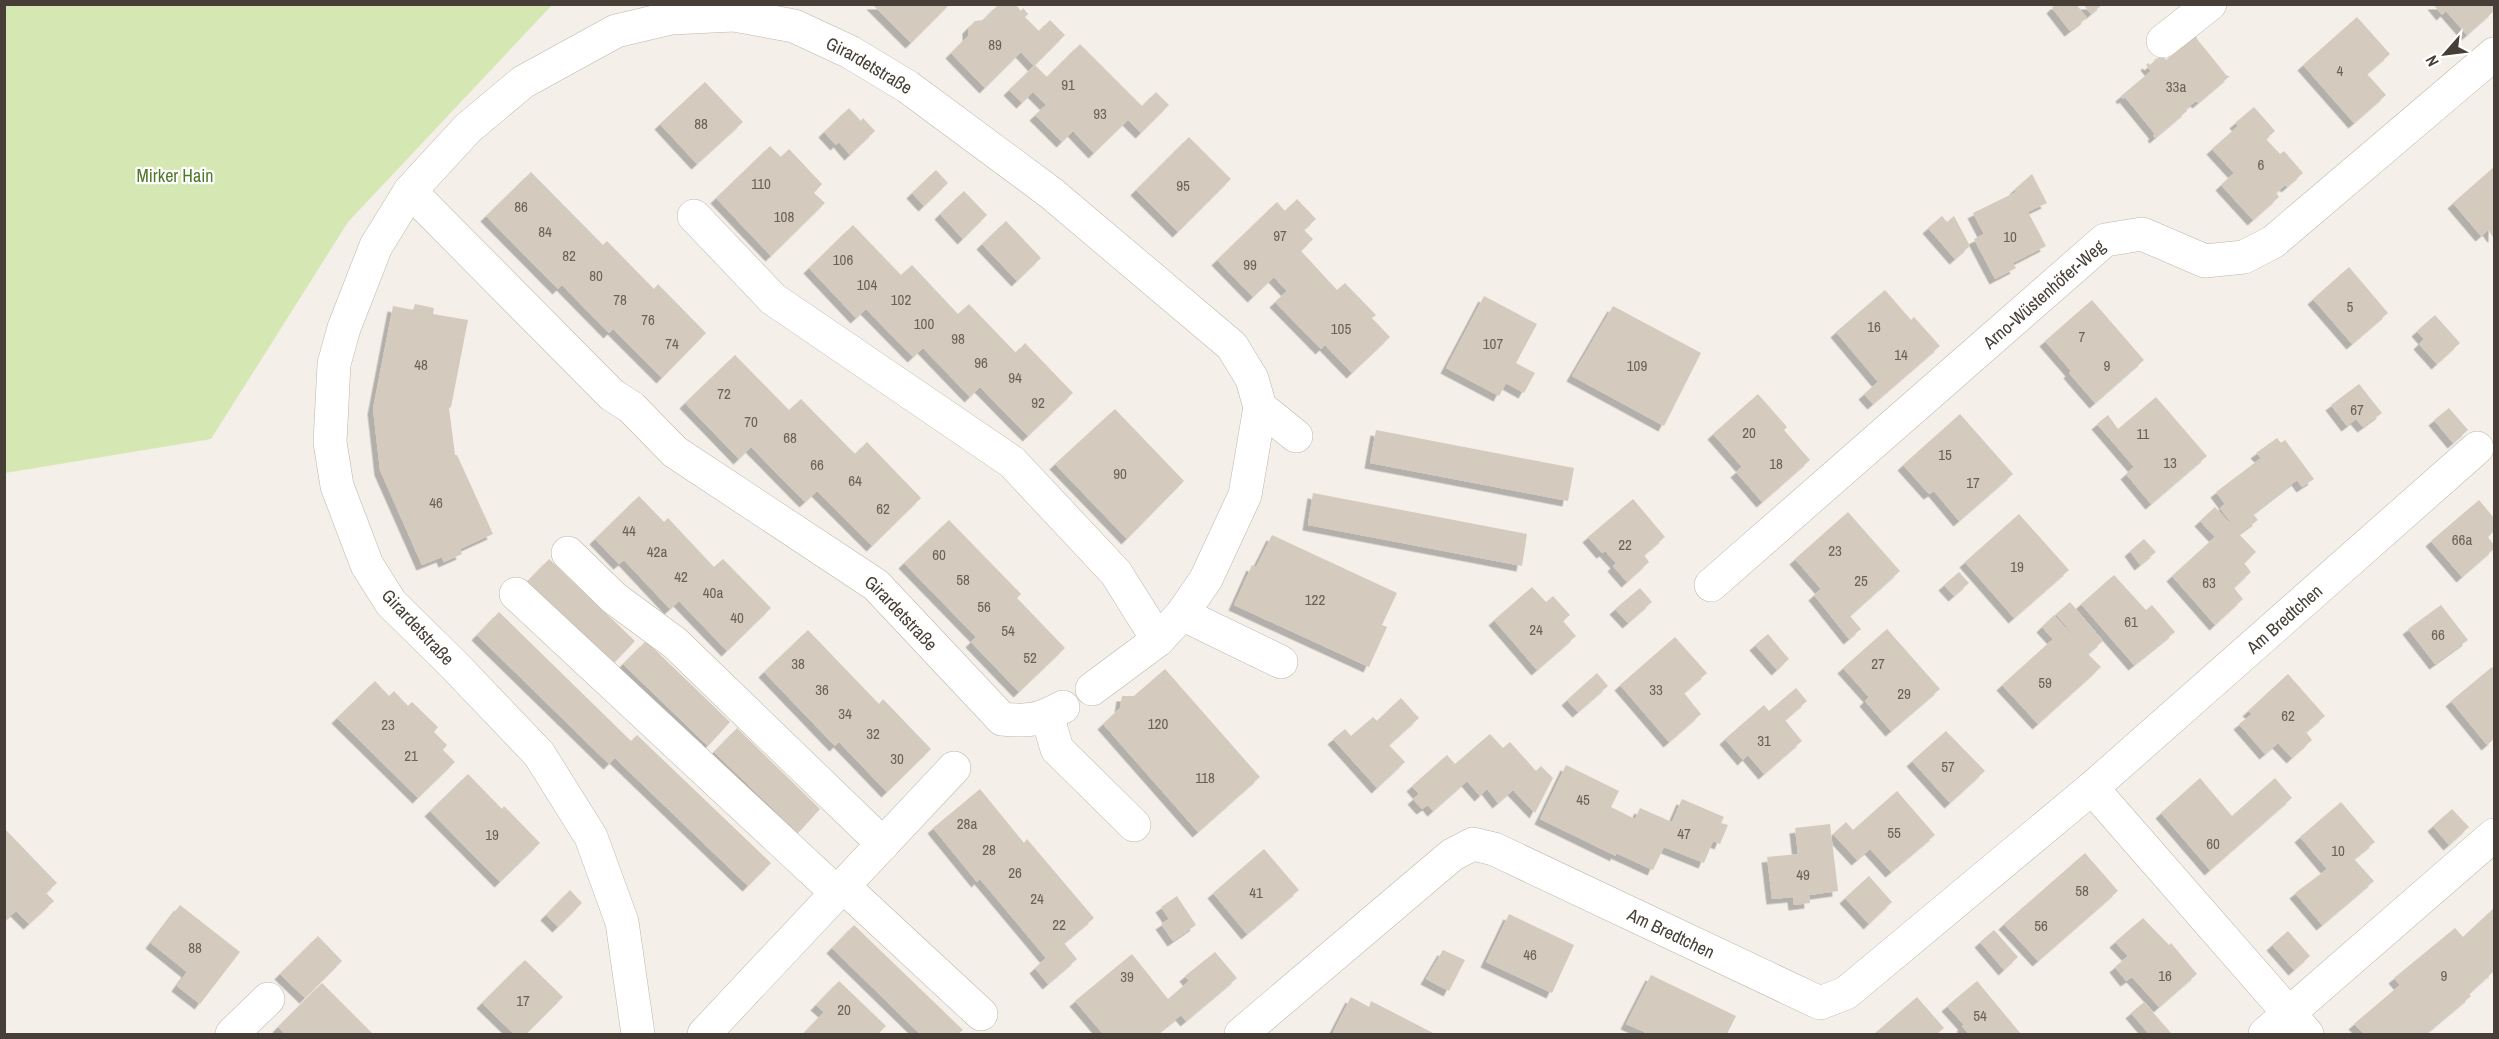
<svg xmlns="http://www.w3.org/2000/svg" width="2499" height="1039" font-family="'Archivo Narrow',sans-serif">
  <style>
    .green { fill: #d5e7b2 }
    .building { fill: #d5cabe; filter: url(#shadow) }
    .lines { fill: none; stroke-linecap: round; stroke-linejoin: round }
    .minor-casing { stroke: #bfb6ab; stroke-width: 34 }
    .minor { stroke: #fff; stroke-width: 33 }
    .labels { text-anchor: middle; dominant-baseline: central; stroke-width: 4.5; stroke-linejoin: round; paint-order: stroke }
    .number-label { font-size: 15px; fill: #6a6259 }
    .street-label { font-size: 18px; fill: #473f37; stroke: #fff }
    .park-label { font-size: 18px; fill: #50782b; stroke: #fff }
  </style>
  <defs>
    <filter id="shadow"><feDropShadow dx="-5.5" dy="5.5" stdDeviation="0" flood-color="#0004"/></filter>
  </defs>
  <rect width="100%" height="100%" fill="#f4efe8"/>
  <path class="green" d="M5 4H552V5L348 222 211 439 5 473Z"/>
  <path class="building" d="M872 4H950L911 43Z
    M999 4H1015L1021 11 1023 8 1028 14 1025 17 1039 31 1050 20 1065 35 1034 66 1021 52 985 88 951 53 968 36V28L975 21 983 20Z
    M2056 4H2076L2087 18 2070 31 2052 8Z
    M2083 4H2103L2091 14Z
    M2433 4H2494V11L2467 35 2446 11 2442 15Z
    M2357 17 2390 54 2367 74 2386 95 2354 123 2303 65Z
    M2196 35 2197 39 2227 76H2230L2198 103 2196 101 2186 109 2187 111 2155 138 2153 135 2155 134 2125 97 2123 99 2121 96 2151 71 2146 65 2148 63 2150 65 2159 57 2161 53 2166 60Z
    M1080 44 1142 106 1156 92 1169 105 1141 133 1128 120 1094 153 1073 131 1062 142 1035 115 1046 105 1033 92 1022 103 1009 90 1035 65 1047 77Z
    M705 82 743 122 697 164 660 124Z
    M2254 107 2275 131 2266 139 2280 154 2284 151 2303 173 2287 187 2285 185 2276 193 2279 197 2253 220 2221 185 2234 173 2212 149 2238 126 2235 123Z
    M849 108 861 121 863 118 875 131 850 155 839 142 836 145 824 132Z
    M1189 137 1231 179 1178 232 1136 190Z
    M770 146 781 157 789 149 822 184 814 193 825 203 771 256 716 198Z
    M2494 167V236L2493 237 2488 230 2481 236 2453 203Z
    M936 170 948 183 924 206 912 193Z
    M531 172 603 245 607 241 654 289 658 284 706 333 662 378 613 329 609 333 562 285 558 289 486 216Z
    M2032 174 2047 203 2028 212 2046 246 2013 263 2016 268 1995 279 1974 239 1984 234 1973 213 2016 192 2015 189Z
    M964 191 987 215 963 239 940 214Z
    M1297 199 1316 219 1304 230 1313 239 1301 251 1337 290 1345 283 1376 315 1372 318 1390 337 1352 373 1325 345 1321 349 1275 302 1287 291 1274 277 1253 297 1217 260 1277 202 1285 211Z
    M1942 216 1947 222 1954 216 1970 246 1955 259 1928 228Z
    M1006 221 1041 258 1017 281 982 244Z
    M853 225 901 275 912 265 958 314 969 304 1016 353 1025 343 1073 393 1028 436 980 387 970 397 923 348 913 357 866 309 856 318 809 268Z
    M2349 267 2388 313 2352 344 2313 299Z
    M1885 290 1911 320 1914 317 1940 346 1873 404 1864 394 1878 382 1836 332Z
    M1484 296 1537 324 1516 363 1535 373 1524 393 1506 383 1499 396 1446 368Z
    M2092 300 2144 360 2095 403 2069 373 2071 371 2045 341Z
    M415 304 434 308 433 314 468 320 451 407 449 408 455 455H457L493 534 460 549 462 554 444 562 442 557 422 565 380 470 373 409 393 306 413 310Z
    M1613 306 1701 353 1664 426 1572 376Z
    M2435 315 2460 343 2437 364 2419 344 2424 339 2417 331Z
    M735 355 789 410 801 399 855 454 867 442 921 498 872 546 817 491 805 502 751 447 739 459 685 403Z
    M2359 384 2382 413 2363 427 2356 419 2347 426 2331 405Z
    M1758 394 1787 427 1784 430 1810 460 1762 502 1736 472 1742 467 1713 434Z
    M2156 397 2207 456 2151 504 2126 474 2134 467 2097 424 2108 415 2118 429Z
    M2449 408 2468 430 2453 443 2434 420Z
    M1115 409 1184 481 1127 539 1055 464Z
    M1960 414 2013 474 1959 521 1934 491 1929 494 1903 465Z
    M1376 430 1574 468 1568 501 1370 463Z
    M2277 438 2281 443 2285 440 2314 479 2302 487 2297 480 2253 514 2258 520 2239 534 2256 552 2244 563 2251 572 2234 588 2243 599 2215 625 2172 576 2215 537 2200 521 2215 507 2238 532 2220 508 2225 504 2216 492 2261 458 2256 453Z
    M1313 493 1527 534 1522 566 1308 525Z
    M639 496 664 522 668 518 714 567 723 559 771 608 727 651 679 601 670 609 624 560 619 564 595 539Z
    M1633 499 1665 537 1644 555 1649 562 1627 582 1613 566 1616 563 1605 551 1602 553 1588 537Z
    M2479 500 2494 518V531L2488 537 2494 545V549L2462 577 2431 541Z
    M1848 512 1900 571 1850 616 1861 629 1849 639 1814 595 1821 589 1795 559Z
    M2019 514 2069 570 2014 618 1965 562Z
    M949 520 1021 594 1017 598 1065 648 1019 692 971 642 976 637 904 563Z
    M1272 535 1397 593 1382 625 1387 627 1369 667 1234 605 1252 565 1256 567Z
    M2144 539 2156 552 2140 565 2130 551Z
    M549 559 635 641 612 665 527 582Z
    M1959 572 1969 583 1954 596 1944 585Z
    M2114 575 2146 610 2152 605 2175 632 2134 665 2081 604Z
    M1532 587 1546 602 1553 596 1570 615 1563 621 1576 636 1537 670 1494 620Z
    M1640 588 1652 602 1628 623 1615 609Z
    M2070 602 2103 641 2088 654 2101 667 2038 724 2002 685 2053 639 2042 627 2054 615 2086 650 2056 614Z
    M2441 605 2468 640 2435 664 2408 629Z
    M499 612 631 741 637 735 771 863 748 886 615 758 609 764 477 635Z
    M1887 629 1940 689 1891 731 1865 701 1869 697 1843 668Z
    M808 630 879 704 883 699 931 749 887 792 839 742 835 746 764 672Z
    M1768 634 1789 659 1777 670 1755 645Z
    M1675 637 1707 673 1684 693 1701 714 1669 742 1620 685Z
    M646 641 730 722 708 746 623 664Z
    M2492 667 2494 669V739L2487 745 2451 701Z
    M1165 669 1260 777 1198 832 1103 724 1120 708 1122 696H1134Z
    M1597 673 1608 686 1578 712 1567 700Z
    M2288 674 2325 716 2306 732 2312 740 2292 758 2278 743 2265 754 2239 724 2252 714 2248 711Z
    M375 681 389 696 394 691 408 706 412 702 438 727 434 732 447 745 443 750 455 762 418 798 337 718Z
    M1796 688 1807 701 1785 720 1802 741 1764 774 1748 755 1743 760 1725 739 1764 705 1769 711Z
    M1401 698 1419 718 1389 745 1405 762 1377 788 1333 739 1345 729 1351 736 1373 717 1377 721Z
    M737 728 820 809 798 833 714 752Z
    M1946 731 1985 771 1950 803 1912 761Z
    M1490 734 1503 748 1510 742 1536 771 1541 766 1553 778 1535 813 1513 790 1498 803 1487 789 1480 796 1467 781 1433 811 1428 805 1422 809 1413 799 1419 794 1412 786 1447 755 1455 764Z
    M1566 765 1619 791 1611 807 1635 819 1640 808 1672 822 1682 799 1724 817 1721 823 1728 825 1720 844 1713 841 1704 863 1664 847 1653 870 1616 853V856L1540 819Z
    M468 774 502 809 504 806 540 843 500 882 430 811Z
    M2200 778 2232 816 2275 778 2292 798 2210 870 2161 813Z
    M980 789 1024 843 1027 839 1094 918 1064 943 1077 959 1048 984 1035 968 1046 958 980 879 977 882 933 828Z
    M1897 791 1935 835 1891 872 1870 849 1857 860 1833 834 1846 822 1853 830Z
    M2341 802 2375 842 2354 859 2374 881 2322 925 2295 893 2327 869 2300 837Z
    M2452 809 2469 827 2449 845 2433 826Z
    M1830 824 1838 891 1809 895 1810 903 1794 905 1793 897 1772 899 1767 857 1798 854 1795 828Z
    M4 828 57 883 46 893 54 901 29 924 16 911 4 921Z
    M1264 849 1299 890 1247 934 1213 893Z
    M2085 853 2118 891 2038 961 2004 924Z
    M1869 876 1892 902 1869 924 1845 898Z
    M570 890 582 903 558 927 546 915Z
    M1177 896 1196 925 1173 941 1161 924 1169 919 1161 907Z
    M180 905 240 952 200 1004 177 986 187 972 151 943Z
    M2494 908V973L2493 972 2469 994 2471 996 2426 1034H2364L2354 1024 2400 985 2394 978 2455 928 2463 937Z
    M1509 914 1574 945 1552 993 1486 962Z
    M2143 918 2169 945 2171 943 2197 974 2159 1007 2132 977 2126 981 2115 967 2128 956 2115 942Z
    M854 925 963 1030 958 1034H920L832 948Z
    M1994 930 2018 957 2004 970 1980 942Z
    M2288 931 2310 956 2294 970 2272 945Z
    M318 936 342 961 305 998 280 974Z
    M1443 950 1465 960 1449 991 1426 979Z
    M1215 952 1237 978 1186 1021 1181 1015 1157 1034H1103L1075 1001 1132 954 1168 999 1189 981 1185 976Z
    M525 960 563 997 526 1034H514L482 1003Z
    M1651 975 1736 1016 1727 1034H1649L1626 1024Z
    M839 981 886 1026 878 1034H803L824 1012 816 1005Z
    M1977 981 2021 1034H1969L1962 1026 1964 1025 1947 1006Z
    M322 983 373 1034H285L278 1027Z
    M1351 997 1369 1007 1371 1001 1435 1034H1337L1333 1032Z
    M1917 997 1944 1028 1937 1034H1874Z
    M2144 1002 2171 1033 2169 1034H2149L2131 1013Z"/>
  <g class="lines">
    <defs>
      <g id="minor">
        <path d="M2163 41 2210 4"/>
        <path id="s1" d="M410 191 612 395 631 407 675 452 876 585 1002 719C1029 722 1039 720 1063 707"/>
        <path d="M694 216 773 299 1012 462 1116 573 1158 640"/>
        <path d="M568 553 614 598 675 643 883 844"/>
        <path id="s2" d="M1711 585 2105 240 2142 234 2205 261 2244 257 2273 242 2494 54"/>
        <path d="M516 594 837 893"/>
        <path d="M1182 614 1281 662"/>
        <path d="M1092 689 1158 640 1182 614 1206 579 1245 495 1260 407"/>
        <path d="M1047 715 1057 749 1134 825"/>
        <path id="s3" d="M2092 788 2477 448"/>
        <path d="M843 886 981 1014"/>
        <path d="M232 1034 268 999"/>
        <path id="s4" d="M638 1034 622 922 591 837 539 754 455 666 391 603 367 565 337 486 330 442 334 364 344 328 376 246 410 191 468 128 523 82 616 31 671 18 734 15 794 26 850 52 908 87 1051 193 1232 346 1252 379 1260 407 1296 436"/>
        <path d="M704 1034 954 768"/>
        <path id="s5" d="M1241 1034 1452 855 1473 844 1494 849 1820 1003 1846 993 2092 788 2307 1034"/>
        <path d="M2265 1034 2494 835"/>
      </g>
    </defs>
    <use href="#minor" class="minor-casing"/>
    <use href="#minor" class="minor"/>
  </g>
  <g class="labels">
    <g class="number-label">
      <text x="995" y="44">89</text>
      <text x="2340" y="70">4</text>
      <text x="1068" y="84">91</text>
      <text x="2176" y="86">33a</text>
      <text x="1100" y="113">93</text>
      <text x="701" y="123">88</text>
      <text x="2261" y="164">6</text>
      <text x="761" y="183">110</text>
      <text x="1183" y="185">95</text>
      <text x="521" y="206">86</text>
      <text x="784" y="216">108</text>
      <text x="545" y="231">84</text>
      <text x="1280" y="235">97</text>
      <text x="2010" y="236">10</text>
      <text x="569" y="255">82</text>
      <text x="843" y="259">106</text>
      <text x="1250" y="264">99</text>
      <text x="596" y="275">80</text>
      <text x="867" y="284">104</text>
      <text x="620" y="299">78</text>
      <text x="901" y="299">102</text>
      <text x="2350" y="306">5</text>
      <text x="648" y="319">76</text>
      <text x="924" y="323">100</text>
      <text x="1874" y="326">16</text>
      <text x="1341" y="328">105</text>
      <text x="2082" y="336">7</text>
      <text x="958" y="338">98</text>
      <text x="672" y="343">74</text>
      <text x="1493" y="343">107</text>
      <text x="1901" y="354">14</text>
      <text x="981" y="362">96</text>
      <text x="421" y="364">48</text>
      <text x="1637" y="365">109</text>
      <text x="2107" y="365">9</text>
      <text x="1015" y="377">94</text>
      <text x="724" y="393">72</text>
      <text x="1038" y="402">92</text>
      <text x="2357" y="409">67</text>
      <text x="751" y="421">70</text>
      <text x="1749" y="432">20</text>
      <text x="2143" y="433">11</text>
      <text x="790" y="437">68</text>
      <text x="1945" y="454">15</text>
      <text x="2170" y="462">13</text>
      <text x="1776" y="463">18</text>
      <text x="817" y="464">66</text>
      <text x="1120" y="473">90</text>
      <text x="855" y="480">64</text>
      <text x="1973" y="482">17</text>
      <text x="436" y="502">46</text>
      <text x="883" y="508">62</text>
      <text x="629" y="530">44</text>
      <text x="2462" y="539">66a</text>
      <text x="1625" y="544">22</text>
      <text x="1835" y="550">23</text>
      <text x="657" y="551">42a</text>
      <text x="939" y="554">60</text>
      <text x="2017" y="566">19</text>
      <text x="681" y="576">42</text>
      <text x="963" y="579">58</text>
      <text x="1861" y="580">25</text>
      <text x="2209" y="582">63</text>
      <text x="713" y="592">40a</text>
      <text x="1315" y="599">122</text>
      <text x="984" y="606">56</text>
      <text x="737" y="617">40</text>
      <text x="2131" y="621">61</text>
      <text x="1536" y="629">24</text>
      <text x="1008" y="630">54</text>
      <text x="2438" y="634">66</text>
      <text x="1030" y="657">52</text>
      <text x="798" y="663">38</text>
      <text x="1878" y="663">27</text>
      <text x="2045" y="682">59</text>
      <text x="822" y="689">36</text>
      <text x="1656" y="689">33</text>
      <text x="1904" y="693">29</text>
      <text x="845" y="713">34</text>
      <text x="2288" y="715">62</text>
      <text x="1158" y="723">120</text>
      <text x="388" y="724">23</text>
      <text x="873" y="733">32</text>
      <text x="1764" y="740">31</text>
      <text x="411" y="755">21</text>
      <text x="897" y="758">30</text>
      <text x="1948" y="766">57</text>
      <text x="1205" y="777">118</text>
      <text x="1583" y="799">45</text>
      <text x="967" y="823">28a</text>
      <text x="1894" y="832">55</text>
      <text x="1684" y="833">47</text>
      <text x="492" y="834">19</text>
      <text x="2213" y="843">60</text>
      <text x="989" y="849">28</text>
      <text x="2338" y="850">10</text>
      <text x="1015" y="872">26</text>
      <text x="1803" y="874">49</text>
      <text x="2082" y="890">58</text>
      <text x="1256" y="892">41</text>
      <text x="1037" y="898">24</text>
      <text x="1059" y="924">22</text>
      <text x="2041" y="925">56</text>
      <text x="195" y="947">88</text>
      <text x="1530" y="954">46</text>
      <text x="2165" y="975">16</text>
      <text x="2444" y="975">9</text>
      <text x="1127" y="976">39</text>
      <text x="523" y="1000">17</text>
      <text x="844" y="1009">20</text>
      <text x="1980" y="1015">54</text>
    </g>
    <g class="street-label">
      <text stroke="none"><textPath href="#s4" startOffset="1484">Girardetstraße</textPath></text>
      <text stroke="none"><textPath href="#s2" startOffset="442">Arno-Wüstenhöfer-Weg</textPath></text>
      <text stroke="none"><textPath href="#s1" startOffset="651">Girardetstraße</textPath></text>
      <text stroke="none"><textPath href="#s3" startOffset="256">Am Bredtchen</textPath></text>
      <text transform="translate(418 627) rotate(47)">Girardetstraße</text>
      <text stroke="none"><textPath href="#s5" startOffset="518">Am Bredtchen</textPath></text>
    </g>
    <g class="park-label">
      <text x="175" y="175">Mirker Hain</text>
    </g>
  </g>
  <rect width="2499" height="1039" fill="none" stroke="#473f37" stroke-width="12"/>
  <g transform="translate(2445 54) rotate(242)" stroke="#ffffff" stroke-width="4.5" paint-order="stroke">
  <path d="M0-4.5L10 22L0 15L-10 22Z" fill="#473f37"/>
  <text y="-9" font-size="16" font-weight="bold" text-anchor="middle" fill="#473f37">N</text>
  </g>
</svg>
